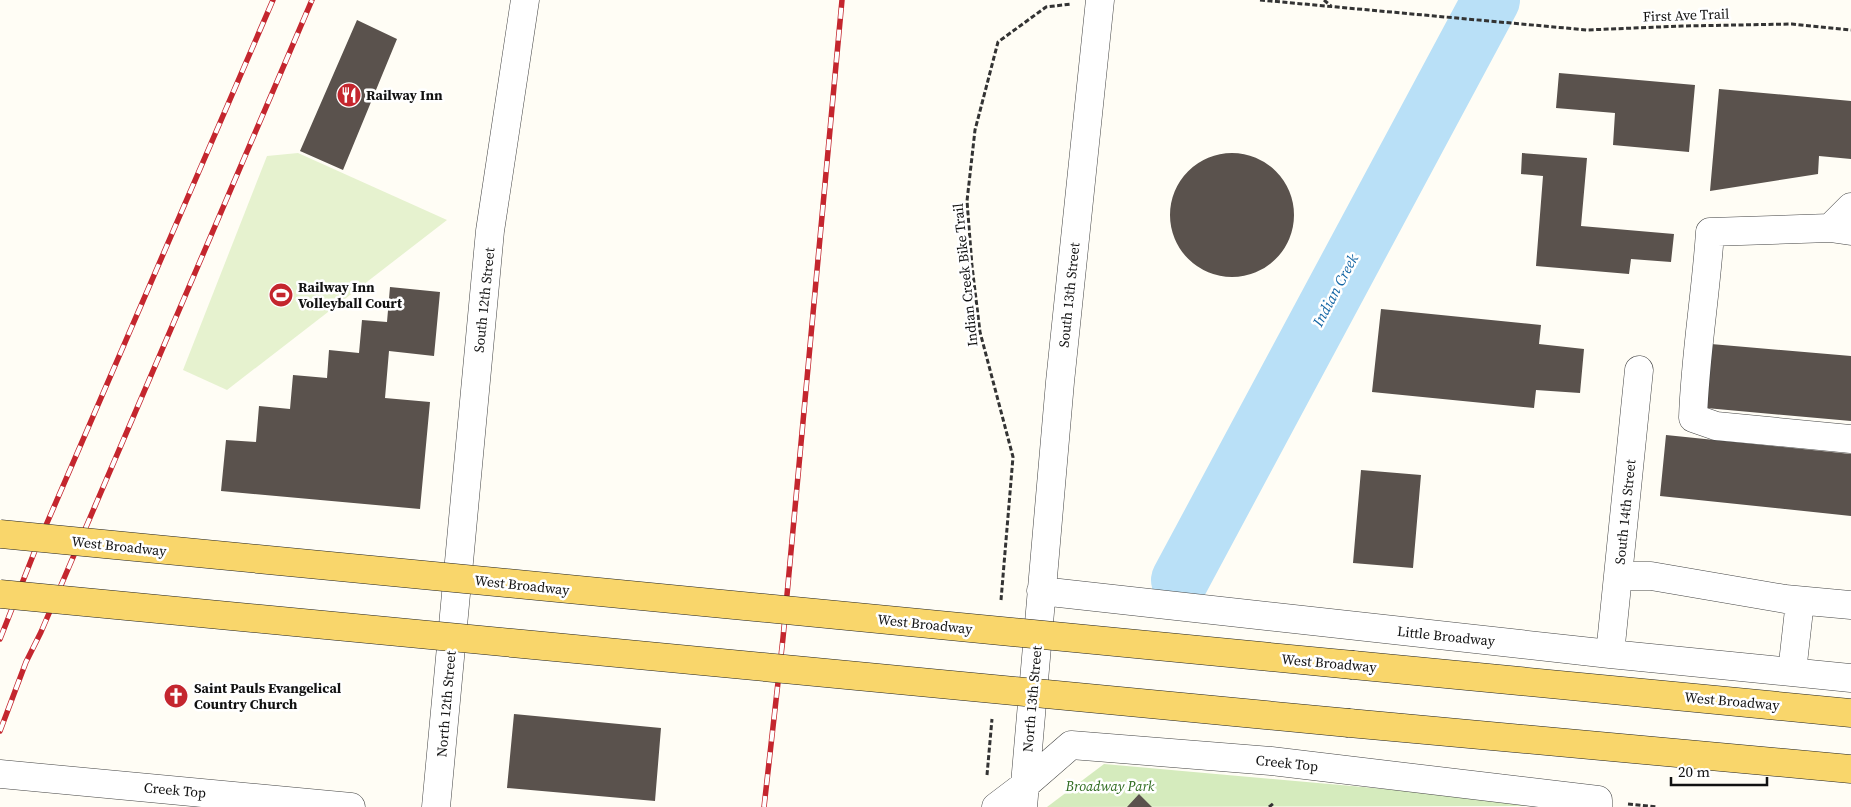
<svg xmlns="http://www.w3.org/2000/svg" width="1851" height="807" font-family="'Source Serif 4',serif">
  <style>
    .green { fill: #d5ebbd }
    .pitch { fill: #e6f2cf }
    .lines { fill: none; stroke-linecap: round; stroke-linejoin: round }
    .river { stroke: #b9e0f7; stroke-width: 58 }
    .building { fill: #5a524d }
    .minor-casing { stroke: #444; stroke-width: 29 }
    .major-casing { stroke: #222; stroke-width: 29 }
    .path { stroke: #333; stroke-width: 3; stroke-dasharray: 5 2.5; stroke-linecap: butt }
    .minor { stroke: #fff; stroke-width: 28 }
    .major { stroke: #f9d66b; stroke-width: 28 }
    .rail-casing { stroke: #c4262e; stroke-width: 5.5 }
    .rail { stroke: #fff; stroke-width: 4; stroke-dasharray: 11; stroke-linecap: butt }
    .major-bridge-casing { stroke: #222; stroke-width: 29; stroke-linecap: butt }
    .major-bridge { stroke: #f9d66b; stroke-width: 28 }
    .labels { text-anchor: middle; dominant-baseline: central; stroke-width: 5; stroke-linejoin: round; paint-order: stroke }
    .street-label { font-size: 14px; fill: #111; stroke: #fff }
    .poi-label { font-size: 14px; font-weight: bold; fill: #111; stroke: #fff; text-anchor: start }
    .park-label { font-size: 14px; font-style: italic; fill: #2f6b1f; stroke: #fff }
    .water-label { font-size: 15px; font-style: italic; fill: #1768a6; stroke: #fff }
  </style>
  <rect width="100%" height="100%" fill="#fffdf5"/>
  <path class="green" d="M1104 764 1577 806 1047 807Z"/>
  <path class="pitch" d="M298 153 447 220 227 390 183 370 267 156Z"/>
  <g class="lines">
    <path class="river" d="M1180 580 1491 0"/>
  </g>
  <path class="building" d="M357 20 397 39 343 170 300 151Z
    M1559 73 1695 85 1689 152 1613 145 1615 113 1556 108Z
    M1719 89 1851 101V159L1819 156 1818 174 1710 191Z
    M1522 153 1587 158 1581 226 1674 234 1671 262 1631 259 1629 274 1536 266 1543 176 1521 174Z
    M1170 215a62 62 0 1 1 124 0a62 62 0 1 1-124 0Z
    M390 287 440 292 434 356 389 351 385 398 430 402 420 509 221 491 226 440 256 442 259 406 290 409 293 375 327 378 329 350 359 353 362 320 387 322Z
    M1381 309 1541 325 1539 344 1584 349 1580 393 1536 390 1534 408 1372 392Z
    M1711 344 1851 356V421L1706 408Z
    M1666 435 1851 454V516L1660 496Z
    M1361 470 1421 475 1413 568 1353 563Z
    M514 714 661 728 655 801 507 788Z
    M1139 794 1152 807H1127Z"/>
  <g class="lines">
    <defs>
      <path id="minor" d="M1830 228 1851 207
        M1851 231 1830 228 1710 232C1706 294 1695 356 1693 418L1716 426 1851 439
        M1618 576H1651L1785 599 1851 605
        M1041 591 1610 654 1851 678
        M1610 654 1639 370
        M1792 672 1800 601
        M0 774 351 807
        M436 807 490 231 525 0
        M996 807 1025 785 1071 745 1271 761 1598 800V807
        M1023 807 1060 382 1100 0"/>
      <path id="major" d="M1353 665 1851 713
        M1349 723 1851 769"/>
    </defs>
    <use href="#minor" class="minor-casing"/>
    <use href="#major" class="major-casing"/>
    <path class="path" d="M1260 0 1587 30 1682 26 1792 24 1851 30
      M1324 0 1331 6
      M1001 600 1013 457 980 332 972 266 967 201 975 130 998 42 1046 7 1071 4
      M987 775 992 719
      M1628 804 1657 807
      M1269 807 1274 803"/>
    <use href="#minor" class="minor"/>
    <use href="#major" class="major"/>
    <defs>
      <path id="rail" d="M0 639 34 553 273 0
        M0 731 26 662 41 632 312 0
        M764 807 783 638 842 0"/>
    </defs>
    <use href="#rail" class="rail-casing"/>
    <use href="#rail" class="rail"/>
    <defs>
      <path id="major-bridge" d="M0 534 1353 665
        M0 594 1349 723"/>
    </defs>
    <use href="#major-bridge" class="major-bridge-casing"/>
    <use href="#major-bridge" class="major-bridge"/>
  </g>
  <defs>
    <symbol id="restaurant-disc" viewBox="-11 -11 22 22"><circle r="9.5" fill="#c4262e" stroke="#fff"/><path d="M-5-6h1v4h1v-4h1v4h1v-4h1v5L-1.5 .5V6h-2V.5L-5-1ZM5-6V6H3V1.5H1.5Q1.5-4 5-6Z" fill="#fff"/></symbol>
    <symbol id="stadium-disc" viewBox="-11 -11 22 22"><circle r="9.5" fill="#c4262e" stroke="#fff"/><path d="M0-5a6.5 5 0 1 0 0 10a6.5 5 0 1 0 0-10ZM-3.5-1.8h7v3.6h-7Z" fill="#fff"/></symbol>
    <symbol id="church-disc" viewBox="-11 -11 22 22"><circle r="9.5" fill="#c4262e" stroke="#fff"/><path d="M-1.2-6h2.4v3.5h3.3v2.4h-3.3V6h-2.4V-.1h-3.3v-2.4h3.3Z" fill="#fff"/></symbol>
  </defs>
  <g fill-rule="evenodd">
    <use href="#restaurant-disc" x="335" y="81" width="28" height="28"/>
    <use href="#stadium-disc" x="267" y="281" width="28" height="28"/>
    <use href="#church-disc" x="162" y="682" width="28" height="28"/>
  </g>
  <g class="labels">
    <g class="street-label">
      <text transform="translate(1686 15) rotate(-2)">First Ave Trail</text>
      <text transform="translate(965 275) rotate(-96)">Indian Creek Bike Trail</text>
      <text transform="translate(1069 295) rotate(-84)">South 13th Street</text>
      <text transform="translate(484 300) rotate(-84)">South 12th Street</text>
      <text transform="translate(1625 512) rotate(-84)">South 14th Street</text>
      <text transform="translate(119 546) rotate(6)">West Broadway</text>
      <text transform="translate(522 585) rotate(6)">West Broadway</text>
      <text transform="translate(925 624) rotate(6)">West Broadway</text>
      <text transform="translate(1446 636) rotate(6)">Little Broadway</text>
      <text transform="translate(1329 663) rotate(5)">West Broadway</text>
      <text transform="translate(1032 699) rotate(-85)">North 13th Street</text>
      <text transform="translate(1732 701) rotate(5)">West Broadway</text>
      <text transform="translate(446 704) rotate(-85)">North 12th Street</text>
      <text transform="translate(1287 763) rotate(6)">Creek Top</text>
      <text transform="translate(175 790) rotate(5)">Creek Top</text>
    </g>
    <g class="poi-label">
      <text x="366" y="95">Railway Inn</text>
      <text x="298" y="287">Railway Inn<tspan x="298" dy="16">Volleyball Court</tspan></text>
      <text x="194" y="688">Saint Pauls Evangelical<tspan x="194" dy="16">Country Church</tspan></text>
    </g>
    <g class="park-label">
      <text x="1110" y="786">Broadway Park</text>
    </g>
    <g class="water-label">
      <text transform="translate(1335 290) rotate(-62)">Indian Creek</text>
    </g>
  </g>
  <path d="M1671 777v8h96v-8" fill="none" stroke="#111111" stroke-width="2.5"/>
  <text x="1678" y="777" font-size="15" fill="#111111" stroke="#ffffff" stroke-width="4" paint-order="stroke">20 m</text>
</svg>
